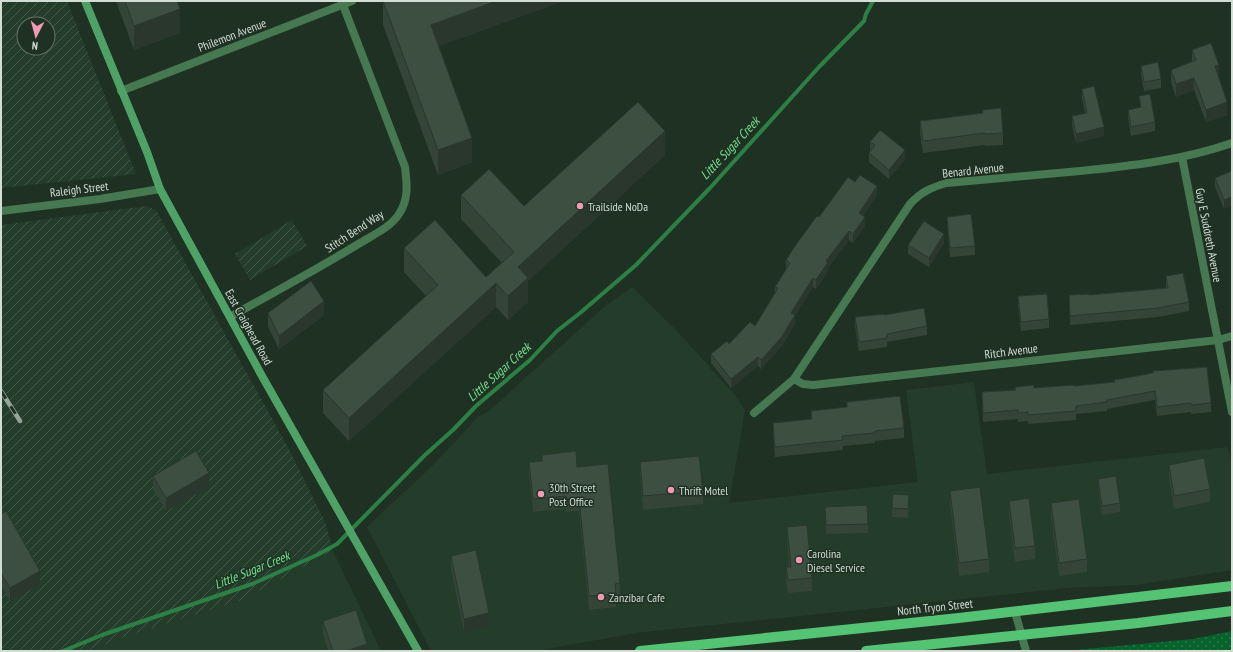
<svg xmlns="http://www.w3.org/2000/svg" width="1233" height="652" font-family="'PT Sans Narrow',sans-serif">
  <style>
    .built { fill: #243c2a }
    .industrial { fill: url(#industrial-furrows); fill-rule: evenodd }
    .grass { fill: url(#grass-dots) }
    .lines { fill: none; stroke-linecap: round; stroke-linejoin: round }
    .stream { stroke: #2c8046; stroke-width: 4 }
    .street { stroke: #467851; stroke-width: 8 }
    .secondary { stroke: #4fa265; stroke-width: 8 }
    .primary { stroke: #54c373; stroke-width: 10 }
    .rail-casing { stroke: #96a399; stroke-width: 4.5 }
    .rail { stroke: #1f3123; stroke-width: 3; stroke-dasharray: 9; stroke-linecap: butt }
    .wall { fill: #344437 }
    .shaded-wall { fill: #2a372d }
    .building { fill: #3c4f40; stroke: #2a372d }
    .poi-dot { fill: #f19ab4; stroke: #1f3123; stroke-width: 1.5 }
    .labels { text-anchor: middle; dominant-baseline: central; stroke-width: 3; stroke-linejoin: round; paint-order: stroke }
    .street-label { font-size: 12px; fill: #d2ddd4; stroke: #1f3123 }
    .poi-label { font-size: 12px; fill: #d2ddd4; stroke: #1f3123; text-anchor: start }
    .water-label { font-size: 13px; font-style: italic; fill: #75e191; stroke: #1f3123 }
  </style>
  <defs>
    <pattern id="industrial-furrows" width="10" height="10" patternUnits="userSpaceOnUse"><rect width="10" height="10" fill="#243c2a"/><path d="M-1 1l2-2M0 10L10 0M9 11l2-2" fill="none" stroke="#435848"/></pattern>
    <pattern id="grass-dots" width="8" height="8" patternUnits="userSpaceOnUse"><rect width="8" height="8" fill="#06632c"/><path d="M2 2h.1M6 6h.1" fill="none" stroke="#29794a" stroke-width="1.8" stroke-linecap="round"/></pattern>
  </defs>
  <rect width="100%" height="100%" fill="#1f3123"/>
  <path class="built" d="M632 287 675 329 736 396 745 411 729 503 918 482 906 390 974 382 987 474 1228 447 1232 468V570L1136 585 1068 588 636 633 536 651H431L367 527 434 464 478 417 489 411 603 308Z
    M333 551 381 651H89L124 637 242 600Z"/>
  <path class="industrial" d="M1 1H67L136 174 1 188ZM24 24H48V48H24Z
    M146 206 156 210 289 449 325 522 333 551 242 600 124 637 89 651H1V225Z
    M292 220 307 246 250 280 235 254Z"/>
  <path class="grass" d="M1232 631V651H1064L1193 639Z"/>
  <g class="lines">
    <path class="stream" d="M63 651 102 635 252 584 317 555 337 544 425 455 454 429 476 406 530 360 557 331 580 313 636 265 710 188 819 67 864 21 866 14 873 1"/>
    <path class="street" d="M121 91 352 1
      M1182 157 1232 412
      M1 211 100 199 160 189
      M230 317C274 292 318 269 360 243 373 235 391 227 399 214 409 199 407 184 405 167L343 5
      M794 379 803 384 813 385 1218 340 1232 336
      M754 413 794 379 910 204C921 192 932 187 947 183 991 179 1036 175 1080 171 1131 166 1183 160 1232 143
      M1015 612 1026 651"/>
    <path class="secondary" d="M85 1 147 152 160 189 262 376 418 651"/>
    <path class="primary" d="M640 651 959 618 1232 586
      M866 651 1138 623 1232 611"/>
    <defs>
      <path id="rail" d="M1 391 20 421"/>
    </defs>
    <use href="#rail" class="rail-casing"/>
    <use href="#rail" class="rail"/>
  </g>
  <path class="wall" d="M116 1H177L180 33 134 50Z
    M383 1H563L439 46 472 162 438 175 383 25Z
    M1192 50 1219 78 1227 115 1206 122 1194 90 1176 97 1171 82V70L1192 61Z
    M1141 66 1161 79V88L1144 91 1141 75Z
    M1082 89 1104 136 1076 143 1072 125V116L1085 113 1082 98Z
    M1139 96 1155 122V131L1131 136 1128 118V110L1140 107Z
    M920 121 1003 133V145L985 146V145L923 153 920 133Z
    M870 142 905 159 889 179 869 162V153L870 151Z
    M665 155 528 281V302L508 320 496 307 349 441 323 413V390L426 296 404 272V248L486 277 502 263 461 219V195L524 206Z
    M1232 171 1224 209 1215 187V178Z
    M855 182 877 195 863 216 865 226 853 243 849 240 828 268V271L816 289 813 287 795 316V324L781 347 761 369 758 366 731 388 711 363V354L729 344 755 326 775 293V287L786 269V260L819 217Z
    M947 217 975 246V255L950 257 947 226Z
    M944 243 929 267 908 254V245Z
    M1166 276 1189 302V311L1158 317 1070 325 1069 295H1089L1166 288Z
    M1018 296 1049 319V328L1021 331 1018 305Z
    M268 313 324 315 279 349 268 327Z
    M884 315 927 326V335L887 342V347L859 351 855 326V317Z
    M1114 382 1211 403V412L1191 414V412L1157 416 1155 400 1107 409V411L1076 414V420L1028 424V421L1018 422V419L983 422 982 392 1034 388 1074 386Z
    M847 402 904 428V438L875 441V443L843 446V450L775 457 773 433V423L811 419V411L847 408Z
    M542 455 577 467 620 583V597H616V607L589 610 579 511 566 512V509L533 512 529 475V462L542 461Z
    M640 462 703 491V504L643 510 640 475Z
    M1169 465 1210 489V502L1174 509 1169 478Z
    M153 476 209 487 166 511 153 489Z
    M1098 479 1120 503V512L1102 515 1098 488Z
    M950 491 989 559V572L959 576 950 504Z
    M1009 501 1035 546V559L1015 562 1009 514Z
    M1051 503 1087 559V572L1059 576 1051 516Z
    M909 504 908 518 892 517V508Z
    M825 507 868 524V533L826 534Z
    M1 514 40 584 10 601 1 586Z
    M787 527 812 578V591L788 593 786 581V567H789L787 540Z
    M451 556 489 627 464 632 451 569Z
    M323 621 367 651H328L323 634Z"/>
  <path class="shaded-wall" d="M496 1H563L431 49V25Z
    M180 9V33L134 50V26Z
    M1219 65V78L1215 66Z
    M1194 78V90L1176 97V84Z
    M1227 102V115L1206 122V110Z
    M1104 127V136L1076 143V134Z
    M665 131V155L528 281V302L508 320V296L518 267Z
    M472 138V162L438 175V150Z
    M905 150V159L889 179V170Z
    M877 186V195L859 222V213Z
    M1232 197V206L1224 209V200Z
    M865 217V226L853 243V234Z
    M849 231V240L828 268V271L816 289V280L826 261Z
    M944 234V243L929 267V258Z
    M813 278V287L795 316V324L781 347 761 369V360Z
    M496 283V307L349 441V418Z
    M324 301V315L279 349V336Z
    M758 357V366L731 388V379Z
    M209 473V487L166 511V498Z
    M40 571V584L10 601V588Z
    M489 613V627L464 632V619Z
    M367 644V651H346Z"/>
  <path class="building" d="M125 1H177L180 9 134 26Z
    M383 1H496L431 25 472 138 438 150Z
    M1211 43 1219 65 1215 66 1227 102 1206 110 1194 78 1176 84 1171 70 1196 60 1192 50Z
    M1158 62 1161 79 1144 82 1141 66Z
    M1094 86 1104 127 1076 134 1072 116 1087 113 1082 89Z
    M1150 94 1155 122 1131 127 1128 110 1141 107 1139 96Z
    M638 102 665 131 518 267 528 278 508 296 496 283 349 418 323 390 438 285 404 248 435 220 486 277 514 252 461 195 489 169 524 206Z
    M1001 108 1003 133 985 134V133L923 141 920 121 983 113 982 110Z
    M880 130 905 150 889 170 869 153 875 145 870 142Z
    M1232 171V197L1224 200 1215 178Z
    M860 175 877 186 859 213 865 217 853 234 849 231 826 261 828 262 816 280 813 278 791 313 795 315 781 338 761 360 758 357 731 379 711 354 727 341 729 344 750 322 755 326 778 288 775 287 790 263 786 260 797 243 817 216 819 217 848 177 855 182Z
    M971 214 975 246 950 248 947 217Z
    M924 221 944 234 929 258 908 245Z
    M1183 273 1189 302 1158 308 1070 316 1069 295 1089 294V295L1168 288 1166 276Z
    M311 281 324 301 279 336 268 313Z
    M1047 294 1049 319 1021 322 1018 296Z
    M924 308 927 326 887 334V338L859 342 855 317 884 314V315Z
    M1207 367 1211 403 1191 405V403L1157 407 1155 391 1107 400V402L1076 406V411L1028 415V412L1018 413V410L983 413 982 392 1016 390 1015 387 1034 385V388L1074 385V386L1115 382 1114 380 1153 373V371Z
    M900 396 904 428 875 431V433L842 436 843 440 775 447 773 423 812 419 811 411 847 407V402Z
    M196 451 209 473 166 498 153 476Z
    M576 451 577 467 608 464 620 583 615 584 616 594 589 596 579 498 566 499V496L533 499 529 462 542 461V455Z
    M699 456 703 491 643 496 640 462Z
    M1204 458 1210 489 1174 496 1169 465Z
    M1116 476 1120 503 1102 506 1098 479Z
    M980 487 989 559 959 563 950 491Z
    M893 494 909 495 908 509 892 508Z
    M1029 498 1035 546 1015 548 1009 501Z
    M1079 499 1087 559 1059 563 1051 503Z
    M867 505 868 524 826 525 825 507Z
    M6 511 40 571 10 588 1 573V514Z
    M807 525 812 578 788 580 786 567H791L787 527Z
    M476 550 489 613 464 619 451 556Z
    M356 610 367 644 346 651H333L323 621Z"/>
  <g class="poi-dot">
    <circle cx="580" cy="206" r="4"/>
    <circle cx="671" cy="490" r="4"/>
    <circle cx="541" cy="494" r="4"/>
    <circle cx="799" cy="560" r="4"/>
    <circle cx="601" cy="597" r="4"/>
  </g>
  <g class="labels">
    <g class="street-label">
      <text transform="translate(232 35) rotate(-21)">Philemon Avenue</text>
      <text transform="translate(973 170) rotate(-6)">Benard Avenue</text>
      <text transform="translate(79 189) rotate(-7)">Raleigh Street</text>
      <text transform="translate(354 231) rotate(-33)">Stitch Bend Way</text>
      <text transform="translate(1209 235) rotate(79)">Guy E Suddreth Avenue</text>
      <text transform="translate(249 327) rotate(61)">East Craighead Road</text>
      <text transform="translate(1011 351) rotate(-7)">Ritch Avenue</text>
      <text transform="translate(935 607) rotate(-6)">North Tryon Street</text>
    </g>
    <g class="poi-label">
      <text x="588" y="206">Trailside NoDa</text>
      <text x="549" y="487">30th Street<tspan x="549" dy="14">Post Office</tspan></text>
      <text x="679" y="490">Thrift Motel</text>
      <text x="807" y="553">Carolina<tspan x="807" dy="14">Diesel Service</tspan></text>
      <text x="609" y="597">Zanzibar Cafe</text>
    </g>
    <g class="water-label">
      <text transform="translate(730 148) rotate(-47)">Little Sugar Creek</text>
      <text transform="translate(499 372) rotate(-42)">Little Sugar Creek</text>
      <text transform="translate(252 570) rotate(-22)">Little Sugar Creek</text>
    </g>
  </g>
  <rect width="1233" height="652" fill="none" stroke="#d2ddd4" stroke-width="4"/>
  <g transform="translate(36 36) rotate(186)"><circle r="19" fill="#1f3123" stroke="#67766a"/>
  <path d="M0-3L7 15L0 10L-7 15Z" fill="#f19ab4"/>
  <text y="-6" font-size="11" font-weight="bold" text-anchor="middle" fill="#d2ddd4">N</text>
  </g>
</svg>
